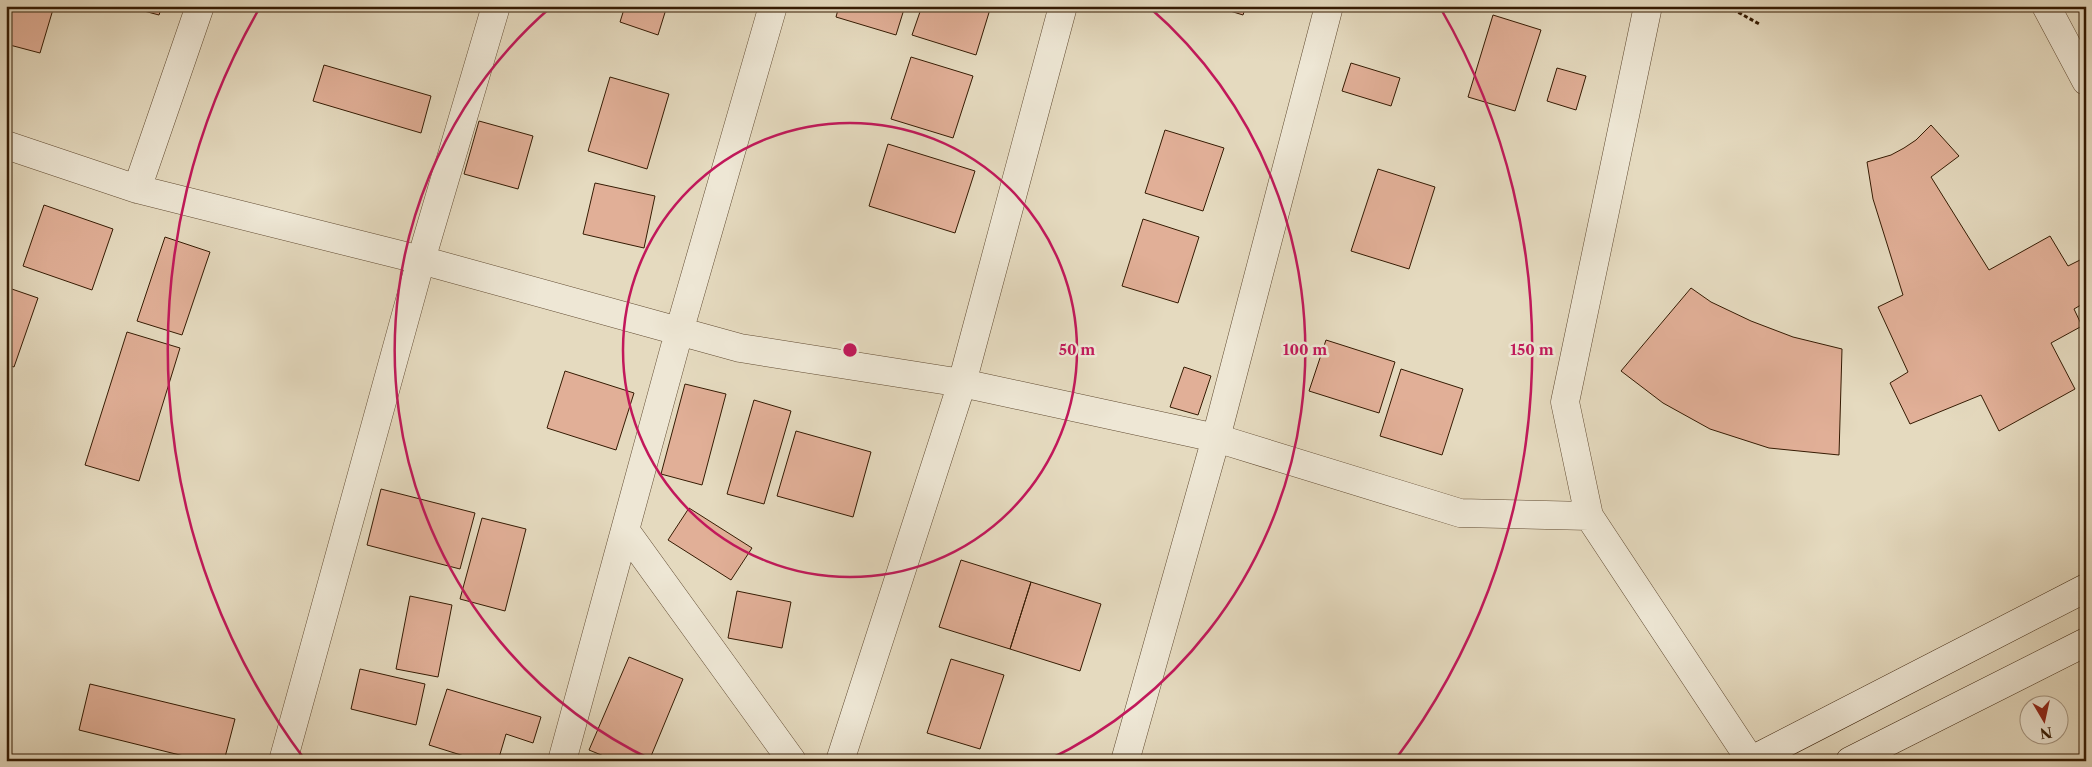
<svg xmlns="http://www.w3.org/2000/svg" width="2092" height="767" font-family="'Libre Caslon Text',serif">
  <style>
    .building { fill: #e1af97; stroke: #351b03 }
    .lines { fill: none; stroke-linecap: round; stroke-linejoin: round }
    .street-casing { stroke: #614b32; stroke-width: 29 }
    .secondary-casing { stroke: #351b03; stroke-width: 29 }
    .path { stroke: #351b03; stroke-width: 3; stroke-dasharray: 4 2.5; stroke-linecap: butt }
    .street { stroke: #eee7d5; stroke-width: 28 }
    .secondary { stroke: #eee7d5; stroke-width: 28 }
    .ring { fill: none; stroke: #c2185b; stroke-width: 2.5 }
    .centre { fill: #c2185b; stroke: #eee7d5; stroke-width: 2.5 }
    .ring-label { font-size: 15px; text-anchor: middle; font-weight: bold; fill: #c2185b; stroke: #eee7d5; stroke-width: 5; stroke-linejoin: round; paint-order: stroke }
  </style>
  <rect width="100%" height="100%" fill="#e5dabf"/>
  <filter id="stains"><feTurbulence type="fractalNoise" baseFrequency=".004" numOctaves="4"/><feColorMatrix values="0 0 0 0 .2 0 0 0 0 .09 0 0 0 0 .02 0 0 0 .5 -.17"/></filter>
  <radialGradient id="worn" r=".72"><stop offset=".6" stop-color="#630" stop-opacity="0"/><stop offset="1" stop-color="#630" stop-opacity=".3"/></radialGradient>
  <path class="building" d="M6 6H54L40 53 6 44Z
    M125 6H162L159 15Z
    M625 6H667L658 35 620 22Z
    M839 6H905L896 35 836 17Z
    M922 6H991L976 55 912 35Z
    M1214 6H1246L1243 15Z
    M1493 15 1541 30 1515 111 1468 97Z
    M911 57 973 76 953 138 891 119Z
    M1351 63 1400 78 1391 106 1342 91Z
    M324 65 431 96 421 133 313 101Z
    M1557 68 1586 76 1576 110 1547 101Z
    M610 77 669 94 647 169 588 151Z
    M479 121 533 136 518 189 464 174Z
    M1931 125 1959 156 1931 177 1989 270 2050 236 2068 266 2086 257V302L2074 309 2082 326 2051 343 2075 389 1999 431 1981 395 1910 424 1890 383 1908 372 1878 307 1903 295 1873 199 1867 162 1891 155 1904 148 1916 140Z
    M1165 130 1224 148 1203 211 1145 193Z
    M888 144 975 171 955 233 869 206Z
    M1378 169 1435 187 1409 269 1351 251Z
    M595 183 655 196 644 248 583 234Z
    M44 205 113 229 92 290 23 266Z
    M1143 219 1199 237 1178 303 1122 286Z
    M165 237 210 252 182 335 137 321Z
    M6 287 38 298 14 367 6 364Z
    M1691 288 1711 302 1751 321 1793 337 1842 349 1839 455 1769 448 1710 429 1663 403 1621 371Z
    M127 332 180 348 139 481 85 465Z
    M1326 340 1395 362 1379 413 1309 391Z
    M1184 367 1211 376 1198 415 1170 407Z
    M1401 369 1463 389 1442 455 1380 436Z
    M565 371 634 393 616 450 547 428Z
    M685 384 726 394 702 485 661 474Z
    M754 400 791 411 764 504 727 494Z
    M796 431 871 452 853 517 777 496Z
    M381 489 475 513 460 569 367 545Z
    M689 508 752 548 731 580 668 540Z
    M482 518 526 529 505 611 460 599Z
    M961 560 1031 582 1010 649 939 627Z
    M1031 582 1101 604 1080 671 1010 649Z
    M737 591 791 602 782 648 728 638Z
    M410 596 452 605 438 677 396 669Z
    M629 657 683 679 649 761H616L589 750Z
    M951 659 1004 675 980 749 927 733Z
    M360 669 425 684 416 725 351 709Z
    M90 684 235 719 224 761H204L79 730Z
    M447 689 541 717 533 743 506 734 498 761H480L429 745Z"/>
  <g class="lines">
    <defs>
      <path id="street" d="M1648 6 1565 402 1589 516 1751 761
        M2046 6 2086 81
        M6 145 137 189 421 260 740 348 962 383 1216 438 1460 513 1589 516
        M137 189 200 6
        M625 530 792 761
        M283 761 421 260 496 6
        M562 761 679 332 773 6
        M840 761 962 383 1063 6
        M1125 761 1216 438 1329 6"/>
      <path id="secondary" d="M1750 761 2086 588
        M1850 761 2086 642"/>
    </defs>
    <use href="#street" class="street-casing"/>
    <use href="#secondary" class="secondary-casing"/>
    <path class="path" d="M1727 6 1761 25"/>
    <use href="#street" class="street"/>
    <use href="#secondary" class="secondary"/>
  </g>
  <g class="ring">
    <circle cx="850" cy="350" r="227"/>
    <path d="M654 761A455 455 0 0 1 551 7M1149 7A455 455 0 0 1 1046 761"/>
    <path d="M305 760A682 682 0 0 1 259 9M1441 9A682 682 0 0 1 1395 760"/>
  </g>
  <circle cx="850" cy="350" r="8" class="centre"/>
  <g class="ring-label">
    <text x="1077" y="355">50 m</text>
    <text x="1305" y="355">100 m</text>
    <text x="1532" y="355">150 m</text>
  </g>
  <rect width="2092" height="767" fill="none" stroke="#e5dabf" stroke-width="25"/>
  <rect x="8" y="8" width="2077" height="752" fill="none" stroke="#351b03" stroke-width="2.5"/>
  <rect x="12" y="12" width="2067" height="742" fill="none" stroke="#351b03"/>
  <g transform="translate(2044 720) rotate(171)"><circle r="24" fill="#eee7d5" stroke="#a49581"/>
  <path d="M0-4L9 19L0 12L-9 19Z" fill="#8f2418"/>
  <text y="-8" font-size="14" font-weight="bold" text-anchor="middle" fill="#351b03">N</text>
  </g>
  <rect width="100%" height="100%" filter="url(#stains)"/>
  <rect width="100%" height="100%" fill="url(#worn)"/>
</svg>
